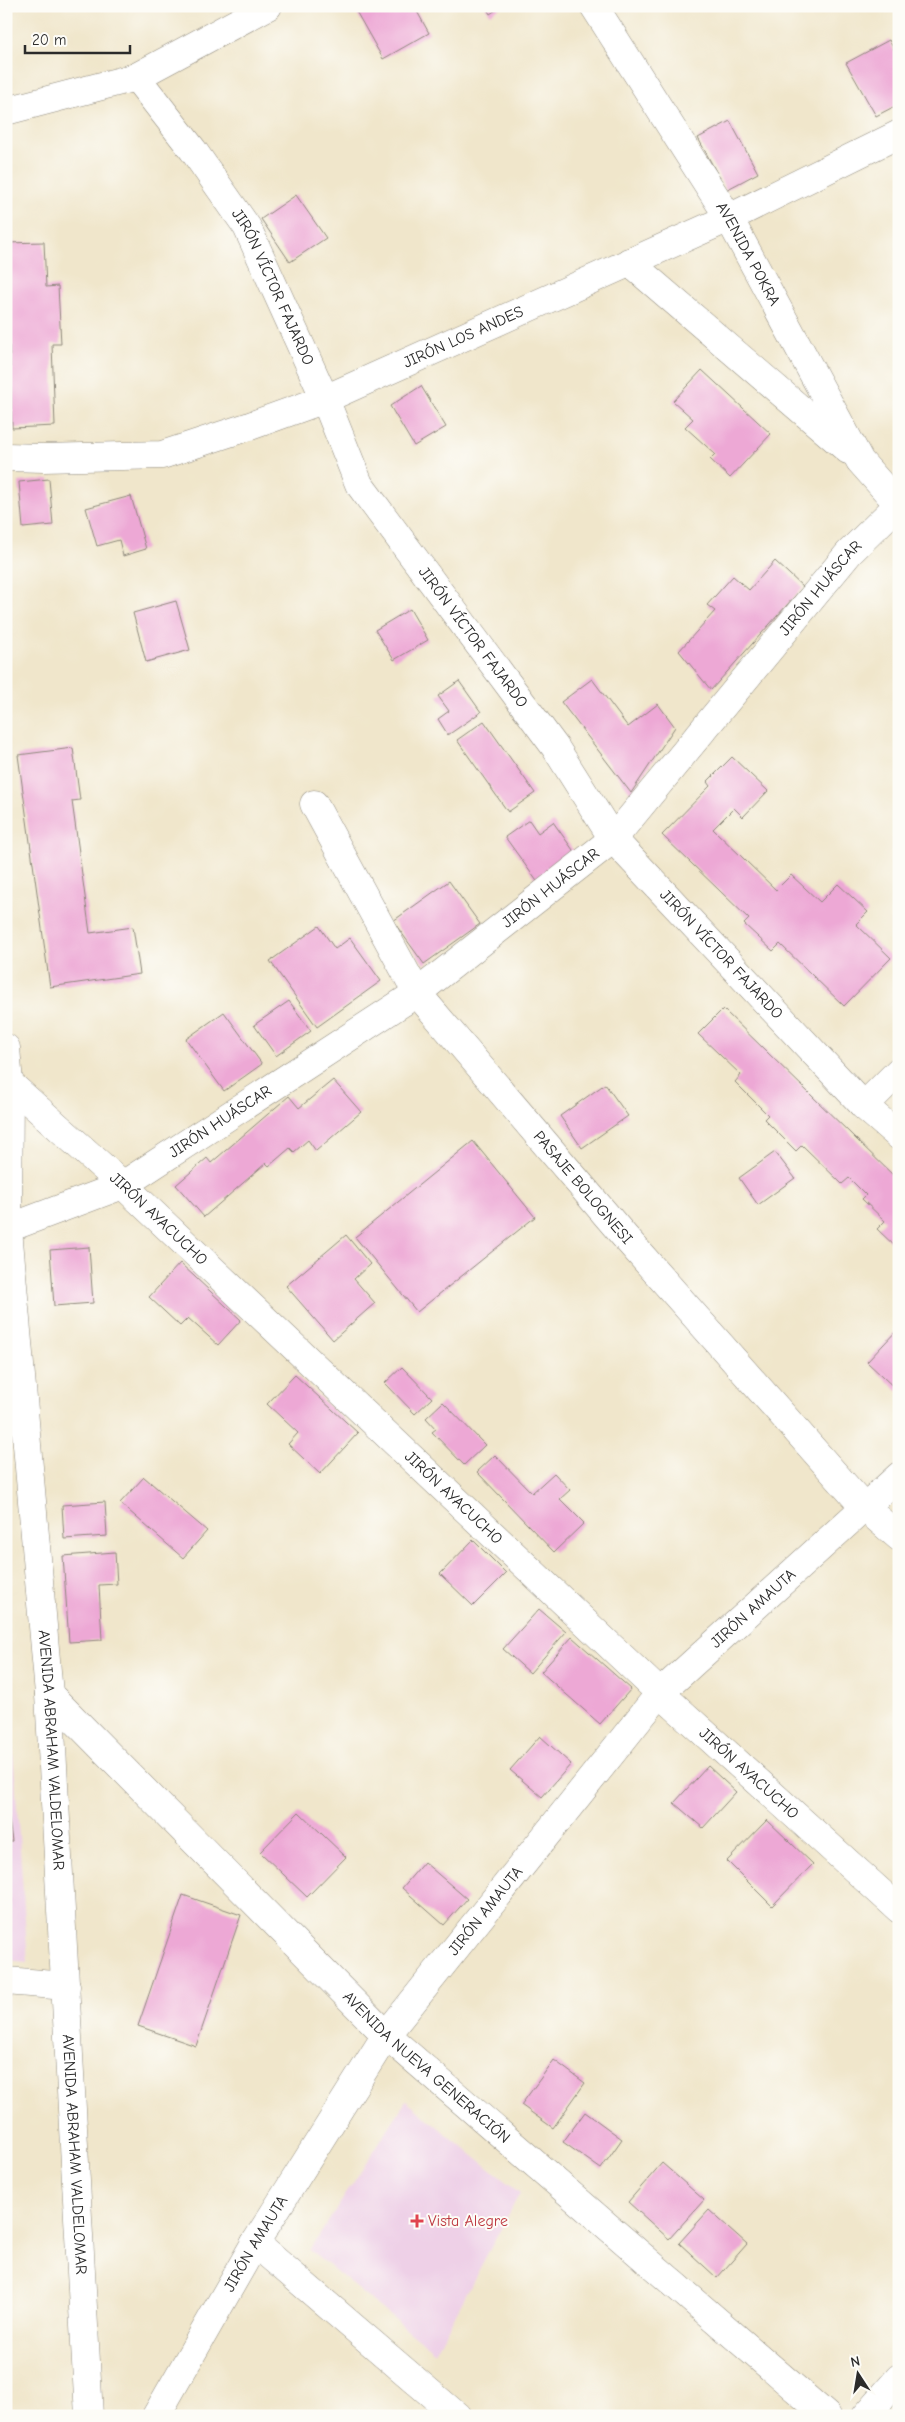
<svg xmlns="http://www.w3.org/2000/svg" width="905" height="2422" font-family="'Comic Neue',sans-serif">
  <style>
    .built { fill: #eed0e7 }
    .building { fill: #eda8d5 }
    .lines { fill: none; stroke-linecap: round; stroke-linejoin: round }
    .street-casing { stroke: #8e887b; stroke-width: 29 }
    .street { stroke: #fff; stroke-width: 28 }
    .health-dot { fill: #e0444e; stroke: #fdfcf7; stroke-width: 2 }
    .labels { text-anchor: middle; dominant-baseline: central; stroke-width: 4; stroke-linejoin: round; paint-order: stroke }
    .street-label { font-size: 16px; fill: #2b2b2b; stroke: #fdfcf7 }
    .health-label { font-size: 16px; fill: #be3a42; stroke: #fdfcf7; text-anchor: start }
  </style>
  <rect width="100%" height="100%" fill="#fdfcf7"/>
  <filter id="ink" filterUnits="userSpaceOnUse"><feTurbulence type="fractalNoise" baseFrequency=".02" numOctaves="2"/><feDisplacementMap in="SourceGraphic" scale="10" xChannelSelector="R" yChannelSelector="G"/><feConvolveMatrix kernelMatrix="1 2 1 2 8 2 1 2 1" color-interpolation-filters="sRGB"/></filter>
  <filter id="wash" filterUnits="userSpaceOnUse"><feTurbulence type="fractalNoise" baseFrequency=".0096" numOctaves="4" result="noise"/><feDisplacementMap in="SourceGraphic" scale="20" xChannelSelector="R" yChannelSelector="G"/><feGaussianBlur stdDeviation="1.12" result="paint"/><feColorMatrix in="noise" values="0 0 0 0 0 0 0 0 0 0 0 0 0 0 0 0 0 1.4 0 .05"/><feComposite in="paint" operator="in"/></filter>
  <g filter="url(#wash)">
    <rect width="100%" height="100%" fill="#f0e6cb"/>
    <path class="built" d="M6 1652 28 1962 6 1960Z
      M406 2101 520 2193 435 2352 310 2250Z"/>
    <g id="blocks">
      <path class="building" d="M353 6H414L429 33 383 59Z
        M485 6H502L490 14Z
        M889 40 899 59V104L876 116 846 63Z
        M730 121 758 173 726 190 698 138Z
        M296 195 326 238 290 262 261 219Z
        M44 242 46 287 58 286 61 344H52L55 426 12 428 6 243Z
        M702 370 771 434 730 478 710 459 715 454 685 427 693 419 673 401Z
        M421 386 446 427 414 446 390 406Z
        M49 479 53 525 23 528 19 482Z
        M131 496 146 549 123 556 119 540 97 546 86 508Z
        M775 561 803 587 711 690 679 651 715 611 707 605 733 576 749 590Z
        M176 601 190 650 146 662 133 613Z
        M410 609 428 640 394 660 375 630Z
        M592 679 628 727 658 704 675 727 631 793 561 702Z
        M459 681 481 712 448 735 438 719 449 711 438 696Z
        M484 721 535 793 508 812 457 740Z
        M73 748 80 800 72 801 90 933 133 927 140 974 50 987 18 755Z
        M732 757 768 791 743 817 734 808 713 829 776 890 791 875 820 902 838 884 868 912 856 924 891 958 844 1006 780 944 773 951 744 924 749 919 662 835 710 786 707 782Z
        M529 820 538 833 553 822 578 857 539 884 505 837Z
        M449 881 480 924 424 964 393 921Z
        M319 926 335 949 350 938 381 981 317 1027 270 961Z
        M289 1001 311 1031 276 1056 254 1025Z
        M723 1009 899 1181V1250L877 1229 885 1221 862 1199 866 1195 849 1178 842 1184 802 1145 796 1151 764 1119 768 1115 735 1082 741 1075 698 1034Z
        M224 1012 262 1064 224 1091 186 1039Z
        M333 1080 361 1112 316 1151 308 1140 294 1152 290 1148 269 1166 266 1163 204 1217 176 1185 207 1158 211 1163 289 1096 299 1108Z
        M605 1084 628 1116 582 1148 560 1116Z
        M473 1141 535 1217 417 1312 355 1237Z
        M775 1152 795 1178 758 1205 739 1178Z
        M346 1235 370 1264 354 1279 375 1303 333 1340 286 1286Z
        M89 1247 93 1303 54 1306 50 1250Z
        M180 1263 241 1320 218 1345 188 1318 180 1326 149 1297Z
        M899 1328V1392L867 1362Z
        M402 1367 432 1398 415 1414 385 1383Z
        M295 1375 358 1433 320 1474 288 1444 298 1433 267 1404Z
        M443 1402 485 1445 464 1465 432 1432 436 1429 426 1418Z
        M495 1455 532 1493 554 1473 570 1490 560 1499 584 1523 554 1552 477 1472Z
        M144 1477 207 1531 183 1558 120 1503Z
        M105 1502 107 1536 64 1539 62 1505Z
        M473 1540 506 1573 473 1606 440 1574Z
        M115 1552 117 1584 99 1585 102 1640 69 1642 63 1556Z
        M539 1609 566 1632 530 1673 503 1649Z
        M572 1637 631 1689 600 1724 541 1672Z
        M540 1736 571 1764 542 1797 510 1770Z
        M708 1766 736 1792 703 1828 674 1803Z
        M6 1799 12 1841 6 1842Z
        M299 1812 346 1857 307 1897 260 1852Z
        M767 1820 813 1864 772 1906 727 1861Z
        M424 1862 467 1899 444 1925 402 1888Z
        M6 1877 11 1904H6Z
        M183 1895 241 1915 196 2046 138 2026Z
        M554 2060 585 2083 553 2128 521 2105Z
        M585 2112 622 2139 601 2169 563 2142Z
        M662 2163 704 2200 669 2239 628 2202Z
        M709 2210 747 2244 717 2278 679 2243Z"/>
    </g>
  </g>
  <g filter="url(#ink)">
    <use href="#blocks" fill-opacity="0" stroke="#8e887b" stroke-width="1"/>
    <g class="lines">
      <defs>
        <g id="street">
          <path id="s1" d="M594 6 729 218 860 461 898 504"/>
          <path id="s2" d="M136 77 193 150 247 227 325 399 359 484 555 747 613 839 864 1106 899 1136"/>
          <path d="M6 111 136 77 268 6"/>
          <path d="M629 262 848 450"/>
          <path id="s3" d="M6 457 44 458 162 455 250 426 325 399 729 218 899 134"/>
          <path id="s4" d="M314 804 417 993 625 1237 864 1507 899 1537"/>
          <path id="s5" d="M6 1048 9 1083 8 1229 49 1694 89 2416"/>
          <path id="s6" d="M9 1083 123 1185 660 1693 899 1909"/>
          <path d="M864 1106 899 1071"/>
          <path id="s7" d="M6 1229 123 1185 417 993 613 839 849 553 899 504"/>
          <path id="s8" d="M49 1694 386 2035 827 2416"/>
          <path d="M6 1981 66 1986"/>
          <path d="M255 2243 457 2416"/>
          <path id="s9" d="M156 2416 255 2243 386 2035 660 1693 899 1476"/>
          <path d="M866 2416 899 2378"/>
        </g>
      </defs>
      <use href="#street" class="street-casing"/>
      <use href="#street" class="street"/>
    </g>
  </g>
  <path class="health-dot" d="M414.5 2213.5h5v5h5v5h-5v5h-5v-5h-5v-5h5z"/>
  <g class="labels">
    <g class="street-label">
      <text stroke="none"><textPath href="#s1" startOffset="292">AVENIDA POKRA</textPath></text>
      <text stroke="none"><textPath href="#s2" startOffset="252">JIRÓN VÍCTOR FAJARDO</textPath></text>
      <text stroke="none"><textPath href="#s3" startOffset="480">JIRÓN LOS ANDES</textPath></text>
      <text stroke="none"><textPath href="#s7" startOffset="1051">JIRÓN HUÁSCAR</textPath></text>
      <text stroke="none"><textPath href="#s2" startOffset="658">JIRÓN VÍCTOR FAJARDO</textPath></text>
      <text stroke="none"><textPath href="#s7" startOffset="646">JIRÓN HUÁSCAR</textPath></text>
      <text stroke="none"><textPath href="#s2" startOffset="1062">JIRÓN VÍCTOR FAJARDO</textPath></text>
      <text stroke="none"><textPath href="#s7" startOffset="241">JIRÓN HUÁSCAR</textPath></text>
      <text stroke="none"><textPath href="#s4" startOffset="471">PASAJE BOLOGNESI</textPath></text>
      <text stroke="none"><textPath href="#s6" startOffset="202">JIRÓN AYACUCHO</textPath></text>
      <text stroke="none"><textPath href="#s6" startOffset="608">JIRÓN AYACUCHO</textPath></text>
      <text stroke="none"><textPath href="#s9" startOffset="1009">JIRÓN AMAUTA</textPath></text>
      <text stroke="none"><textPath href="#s5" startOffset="704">AVENIDA ABRAHAM VALDELOMAR</textPath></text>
      <text stroke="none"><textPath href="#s6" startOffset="1012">JIRÓN AYACUCHO</textPath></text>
      <text stroke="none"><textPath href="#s9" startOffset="604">JIRÓN AMAUTA</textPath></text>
      <text stroke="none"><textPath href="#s8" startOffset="531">AVENIDA NUEVA GENERACIÓN</textPath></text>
      <text stroke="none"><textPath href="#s5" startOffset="1109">AVENIDA ABRAHAM VALDELOMAR</textPath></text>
      <text stroke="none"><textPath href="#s9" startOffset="199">JIRÓN AMAUTA</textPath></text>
    </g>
    <g class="health-label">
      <text x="428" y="2221">Vista Alegre</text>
    </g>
  </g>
  <rect width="905" height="2422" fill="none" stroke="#fdfcf7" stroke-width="25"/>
  <g transform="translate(858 2374) rotate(348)" stroke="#fdfcf7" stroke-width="4" paint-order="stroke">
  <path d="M0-4L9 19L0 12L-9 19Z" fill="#2b2b2b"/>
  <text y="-8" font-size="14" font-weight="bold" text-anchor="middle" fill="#2b2b2b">N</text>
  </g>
  <path d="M25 45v8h105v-8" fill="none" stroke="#2b2b2b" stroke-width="2.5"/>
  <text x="32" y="45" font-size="15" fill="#2b2b2b" stroke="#fdfcf7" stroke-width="4" paint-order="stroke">20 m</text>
</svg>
